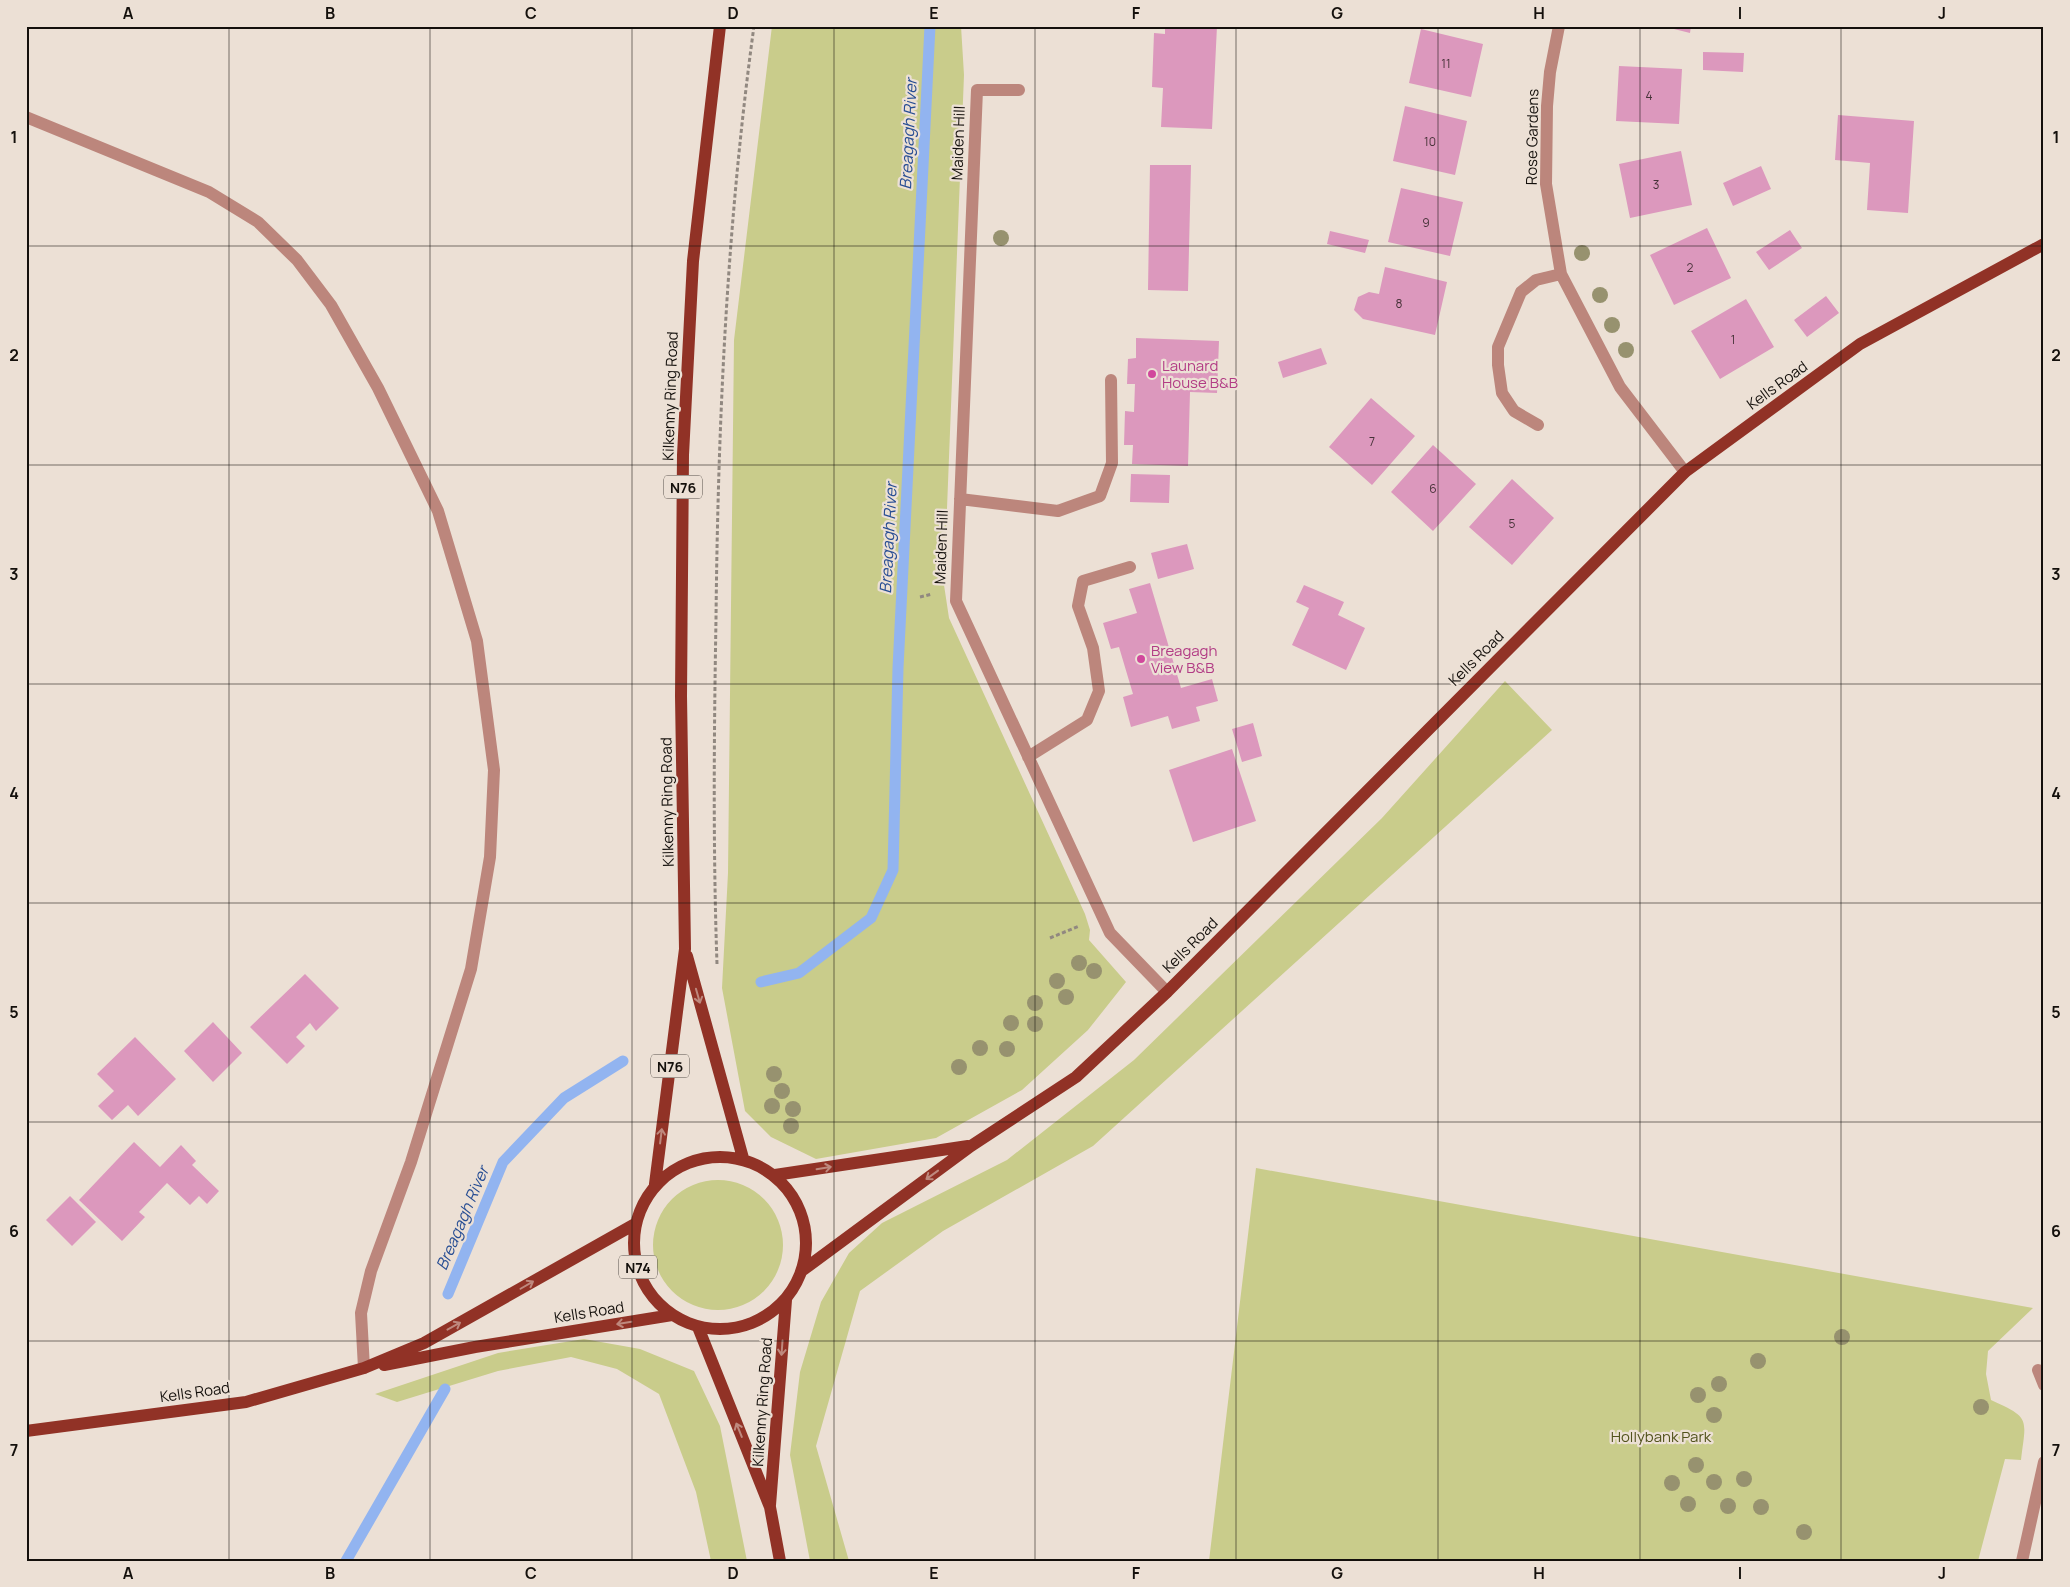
<svg xmlns="http://www.w3.org/2000/svg" width="2070" height="1587" font-family="Manrope,sans-serif">
  <style>
    .green { fill: #c9cc8b }
    .lines { fill: none; stroke-linecap: round; stroke-linejoin: round }
    .stream { stroke: #92b4f0; stroke-width: 11 }
    .building { fill: #dc98bd }
    .path { stroke: #918880; stroke-width: 3; stroke-dasharray: 4 2.5; stroke-linecap: butt }
    .minor { stroke: #bc867c; stroke-width: 12 }
    .major { stroke: #913226; stroke-width: 12 }
    .tree { fill: #97926f }
    .oneway { stroke: #be897e }
    .grid { fill: none; stroke: #14100c; stroke-width: 1; stroke-opacity: 0.55 }
    .hotel-dot { fill: #d1479c; stroke: #ece0d5; stroke-width: 2 }
    .labels { text-anchor: middle; dominant-baseline: central; stroke-width: 4.5; stroke-linejoin: round; paint-order: stroke }
    .number-label { font-size: 12px; fill: #463238 }
    .shield { fill: #ece0d5; stroke: #554e48; stroke-width: 1 }
    .shield-label { font-size: 14px; font-weight: bold; fill: #14100c }
    .street-label { font-size: 15px; fill: #14100c; stroke: #ece0d5 }
    .hotel-label { font-size: 15px; fill: #b23c85; stroke: #ece0d5; text-anchor: start }
    .park-label { font-size: 15px; fill: #51521c; stroke: #ece0d5 }
    .water-label { font-size: 16px; font-style: italic; fill: #274d93; stroke: #ece0d5 }
    .neatline { fill: none; stroke: #14100c; stroke-width: 2 }
    .grid-label { font-size: 16px; text-anchor: middle; font-weight: bold; fill: #14100c }
  </style>
  <rect width="100%" height="100%" fill="#ece0d5"/>
  <path class="green" d="M772 26H961L964 75 944 585 949 618 1085 914 1090 930 1089 940 1126 982 1088 1030 1022 1090 936 1138 816 1159 771 1137 745 1111 722 988 728 873 734 340Z
    M1505 681 1552 730 1093 1146 943 1231 860 1291 816 1446 849 1561H810L790 1455 800 1372 821 1302 849 1253 882 1223 1007 1160 1134 1060 1382 818Z
    M1256 1168 2033 1308 1988 1351 1986 1374 1991 1400C2031 1418 2026 1418 2021 1460L2005 1459 1978 1561H1209Z
    M653 1245a65 65 0 1 1 130 0a65 65 0 1 1-130 0Z
    M584 1339 640 1349 694 1371 720 1426 747 1561H711L696 1492 659 1394 617 1369 571 1357 498 1371 397 1402 375 1394 498 1353Z"/>
  <g class="lines">
    <path class="stream" d="M761 982 799 973 871 918 893 870 898 668 930 26
      M448 1294 503 1162 564 1098 623 1061
      M346 1561 445 1389"/>
  </g>
  <path class="building" d="M1165 26H1217L1212 129 1161 127 1163 88 1152 87 1154 33 1165 34Z
    M1662 26H1691L1690 33Z
    M1421 29 1483 44 1471 97 1409 83Z
    M1703 52 1744 53 1743 72 1703 70Z
    M1619 66 1682 69 1679 124 1616 121Z
    M1405 106 1467 121 1455 175 1393 161Z
    M1838 115 1914 121 1908 213 1867 210 1870 163 1835 160Z
    M1681 151 1692 205 1630 218 1619 164Z
    M1150 165H1191L1188 291 1148 290Z
    M1761 166 1771 189 1733 206 1723 183Z
    M1401 188 1463 202 1450 256 1388 242Z
    M1707 228 1731 278 1674 305 1650 255Z
    M1790 230 1802 248 1769 270 1756 252Z
    M1330 231 1369 240 1365 253 1327 244Z
    M1385 267 1447 282 1435 335 1363 319 1354 310 1358 297 1369 292 1379 294Z
    M1826 296 1839 313 1807 337 1794 320Z
    M1746 299 1774 347 1720 379 1691 331Z
    M1136 338 1219 341 1217 393 1190 392 1188 466 1132 464 1133 445H1124L1125 411 1134 412 1135 384H1127L1128 359 1136 358Z
    M1321 348 1327 364 1283 378 1278 362Z
    M1371 398 1415 436 1372 485 1329 447Z
    M1433 445 1476 484 1433 531 1391 492Z
    M1131 474 1170 475 1169 503 1130 502Z
    M1512 479 1554 518 1512 565 1469 527Z
    M1187 544 1194 569 1158 579 1151 553Z
    M1150 583 1181 688 1212 679 1218 701 1196 707 1200 721 1172 729 1168 716 1131 727 1123 697 1133 694 1119 647 1111 649 1103 623 1137 613 1129 589Z
    M1304 585 1344 602 1338 615 1365 628 1346 670 1292 645 1309 608 1296 602Z
    M1253 723 1262 756 1242 762 1232 729Z
    M1232 749 1256 821 1193 842 1169 770Z
    M305 974 339 1008 316 1031 310 1023 296 1037 305 1046 287 1064 250 1027Z
    M213 1022 242 1053 213 1082 184 1051Z
    M135 1037 176 1079 138 1116 128 1105 112 1120 98 1106 114 1091 97 1074Z
    M134 1142 160 1167 181 1145 196 1161 192 1165 219 1191 207 1204 199 1196 190 1205 167 1183 139 1212 145 1217 122 1241 79 1200Z
    M70 1196 96 1222 72 1246 46 1220Z"/>
  <g class="lines">
    <path class="path" d="M920 597 932 594
      M1050 938 1079 926
      M717 964C713 849 714 734 716 619 718 421 727 223 754 26"/>
    <path class="minor" d="M1559 26 1550 72 1547 106 1546 184 1561 274 1620 387 1685 472
      M1019 90H977L956 601 1110 933 1167 992
      M26 117 209 192 258 222 297 260 331 305 378 388 438 511 477 641 494 770 490 857 471 969 411 1162 371 1271 361 1313 364 1368
      M1538 425 1514 411 1502 393 1498 365V347L1521 292 1536 280 1561 274
      M960 499 1058 511 1100 496 1112 463 1111 380
      M1028 757 1087 720 1099 691 1093 648 1078 606 1083 581 1130 567
      M2038 1370 2044 1385
      M2022 1561 2044 1462"/>
    <path class="major" d="M687 956 743 1158
      M634 1243a86 86 0 1 1 172 0a86 86 0 1 1-172 0Z
      M775 1175 968 1146
      M655 1184 685 949 681 696 683 455 693 261 720 26
      M803 1270 971 1146 1076 1077 1167 992 1685 472 1860 344 2044 244
      M698 1327 770 1507 780 1561
      M384 1365 475 1347 672 1315
      M26 1431 246 1402 364 1368 424 1343 635 1224
      M770 1505 786 1300"/>
  </g>
  <g class="tree">
    <circle cx="1001" cy="238" r="8"/>
    <circle cx="1582" cy="253" r="8"/>
    <circle cx="1600" cy="295" r="8"/>
    <circle cx="1612" cy="325" r="8"/>
    <circle cx="1626" cy="350" r="8"/>
    <circle cx="1079" cy="963" r="8"/>
    <circle cx="1094" cy="971" r="8"/>
    <circle cx="1057" cy="981" r="8"/>
    <circle cx="1066" cy="997" r="8"/>
    <circle cx="1035" cy="1003" r="8"/>
    <circle cx="1011" cy="1023" r="8"/>
    <circle cx="1035" cy="1024" r="8"/>
    <circle cx="980" cy="1048" r="8"/>
    <circle cx="1007" cy="1049" r="8"/>
    <circle cx="959" cy="1067" r="8"/>
    <circle cx="774" cy="1074" r="8"/>
    <circle cx="782" cy="1091" r="8"/>
    <circle cx="772" cy="1106" r="8"/>
    <circle cx="793" cy="1109" r="8"/>
    <circle cx="791" cy="1126" r="8"/>
    <circle cx="1842" cy="1337" r="8"/>
    <circle cx="1758" cy="1361" r="8"/>
    <circle cx="1719" cy="1384" r="8"/>
    <circle cx="1698" cy="1395" r="8"/>
    <circle cx="1981" cy="1407" r="8"/>
    <circle cx="1714" cy="1415" r="8"/>
    <circle cx="1696" cy="1465" r="8"/>
    <circle cx="1744" cy="1479" r="8"/>
    <circle cx="1714" cy="1482" r="8"/>
    <circle cx="1672" cy="1483" r="8"/>
    <circle cx="1688" cy="1504" r="8"/>
    <circle cx="1728" cy="1506" r="8"/>
    <circle cx="1761" cy="1507" r="8"/>
    <circle cx="1804" cy="1532" r="8"/>
  </g>
  <defs><path id="oneway-shaft" d="M-6 0H5M1.5-3L5.5 0L1.5 3" fill="none" stroke-width="1.6" stroke-linecap="round" stroke-linejoin="round" transform="scale(1.25)"/></defs>
  <g class="oneway">
    <use href="#oneway-shaft" transform="translate(698 996) rotate(74)"/>
    <use href="#oneway-shaft" transform="translate(661 1136) rotate(-83)"/>
    <use href="#oneway-shaft" transform="translate(824 1168) rotate(-9)"/>
    <use href="#oneway-shaft" transform="translate(932 1175) rotate(144)"/>
    <use href="#oneway-shaft" transform="translate(527 1285) rotate(-30)"/>
    <use href="#oneway-shaft" transform="translate(624 1323) rotate(171)"/>
    <use href="#oneway-shaft" transform="translate(454 1326) rotate(-29)"/>
    <use href="#oneway-shaft" transform="translate(782 1348) rotate(94)"/>
    <use href="#oneway-shaft" transform="translate(739 1430) rotate(-112)"/>
  </g>
  <path class="grid" d="M229 26V1561M430 26V1561M632 26V1561M834 26V1561M1035 26V1561M1236 26V1561M1438 26V1561M1640 26V1561M1841 26V1561M26 246H2044M26 465H2044M26 684H2044M26 903H2044M26 1122H2044M26 1341H2044"/>
  <g class="hotel-dot">
    <circle cx="1152" cy="374" r="5"/>
    <circle cx="1141" cy="659" r="5"/>
  </g>
  <g class="labels">
    <g class="number-label">
      <text x="1446" y="63">11</text>
      <text x="1649" y="95">4</text>
      <text x="1430" y="141">10</text>
      <text x="1656" y="184">3</text>
      <text x="1426" y="222">9</text>
      <text x="1690" y="267">2</text>
      <text x="1399" y="303">8</text>
      <text x="1733" y="339">1</text>
      <text x="1372" y="441">7</text>
      <text x="1433" y="488">6</text>
      <text x="1512" y="523">5</text>
    </g>
    <g class="shield">
      <rect x="664" y="475.5" width="38" height="23" rx="4"/>
      <rect x="651" y="1054.5" width="38" height="23" rx="4"/>
      <rect x="619" y="1255.5" width="38" height="23" rx="4"/>
    </g>
    <g class="shield-label">
      <text x="683" y="487">N76</text>
      <text x="670" y="1066">N76</text>
      <text x="638" y="1267">N74</text>
    </g>
    <g class="street-label">
      <text transform="translate(1532 137) rotate(-89)">Rose Gardens</text>
      <text transform="translate(958 143) rotate(-88)">Maiden Hill</text>
      <text transform="translate(1777 385) rotate(-36)">Kells Road</text>
      <text transform="translate(670 396) rotate(-88)">Kilkenny Ring Road</text>
      <text transform="translate(941 547) rotate(-88)">Maiden Hill</text>
      <text transform="translate(1476 658) rotate(-45)">Kells Road</text>
      <text transform="translate(667 802) rotate(-91)">Kilkenny Ring Road</text>
      <text transform="translate(1190 945) rotate(-45)">Kells Road</text>
      <text transform="translate(589 1312) rotate(-9)">Kells Road</text>
      <text transform="translate(195 1392) rotate(-8)">Kells Road</text>
      <text transform="translate(762 1402) rotate(-86)">Kilkenny Ring Road</text>
    </g>
    <g class="hotel-label">
      <text x="1162" y="365">Launard<tspan x="1162" dy="17">House B&amp;B</tspan></text>
      <text x="1151" y="650">Breagagh<tspan x="1151" dy="17">View B&amp;B</tspan></text>
    </g>
    <g class="park-label">
      <text x="1661" y="1436">Hollybank Park</text>
    </g>
    <g class="water-label">
      <text transform="translate(908 134) rotate(-87)">Breagagh River</text>
      <text transform="translate(888 538) rotate(-87)">Breagagh River</text>
      <text transform="translate(462 1218) rotate(-67)">Breagagh River</text>
    </g>
  </g>
  <rect width="2070" height="1587" fill="none" stroke="#ece0d5" stroke-width="55"/>
  <rect x="28" y="28" width="2014" height="1532" class="neatline"/>
  <g class="grid-label">
    <text x="128" y="19">A</text>
    <text x="330" y="19">B</text>
    <text x="531" y="19">C</text>
    <text x="733" y="19">D</text>
    <text x="934" y="19">E</text>
    <text x="1136" y="19">F</text>
    <text x="1337" y="19">G</text>
    <text x="1539" y="19">H</text>
    <text x="1740" y="19">I</text>
    <text x="1942" y="19">J</text>
    <text x="14" y="143">1</text>
    <text x="2056" y="143">1</text>
    <text x="14" y="361">2</text>
    <text x="2056" y="361">2</text>
    <text x="14" y="580">3</text>
    <text x="2056" y="580">3</text>
    <text x="14" y="799">4</text>
    <text x="2056" y="799">4</text>
    <text x="14" y="1018">5</text>
    <text x="2056" y="1018">5</text>
    <text x="14" y="1237">6</text>
    <text x="2056" y="1237">6</text>
    <text x="14" y="1456">7</text>
    <text x="2056" y="1456">7</text>
    <text x="128" y="1579">A</text>
    <text x="330" y="1579">B</text>
    <text x="531" y="1579">C</text>
    <text x="733" y="1579">D</text>
    <text x="934" y="1579">E</text>
    <text x="1136" y="1579">F</text>
    <text x="1337" y="1579">G</text>
    <text x="1539" y="1579">H</text>
    <text x="1740" y="1579">I</text>
    <text x="1942" y="1579">J</text>
  </g>
</svg>
